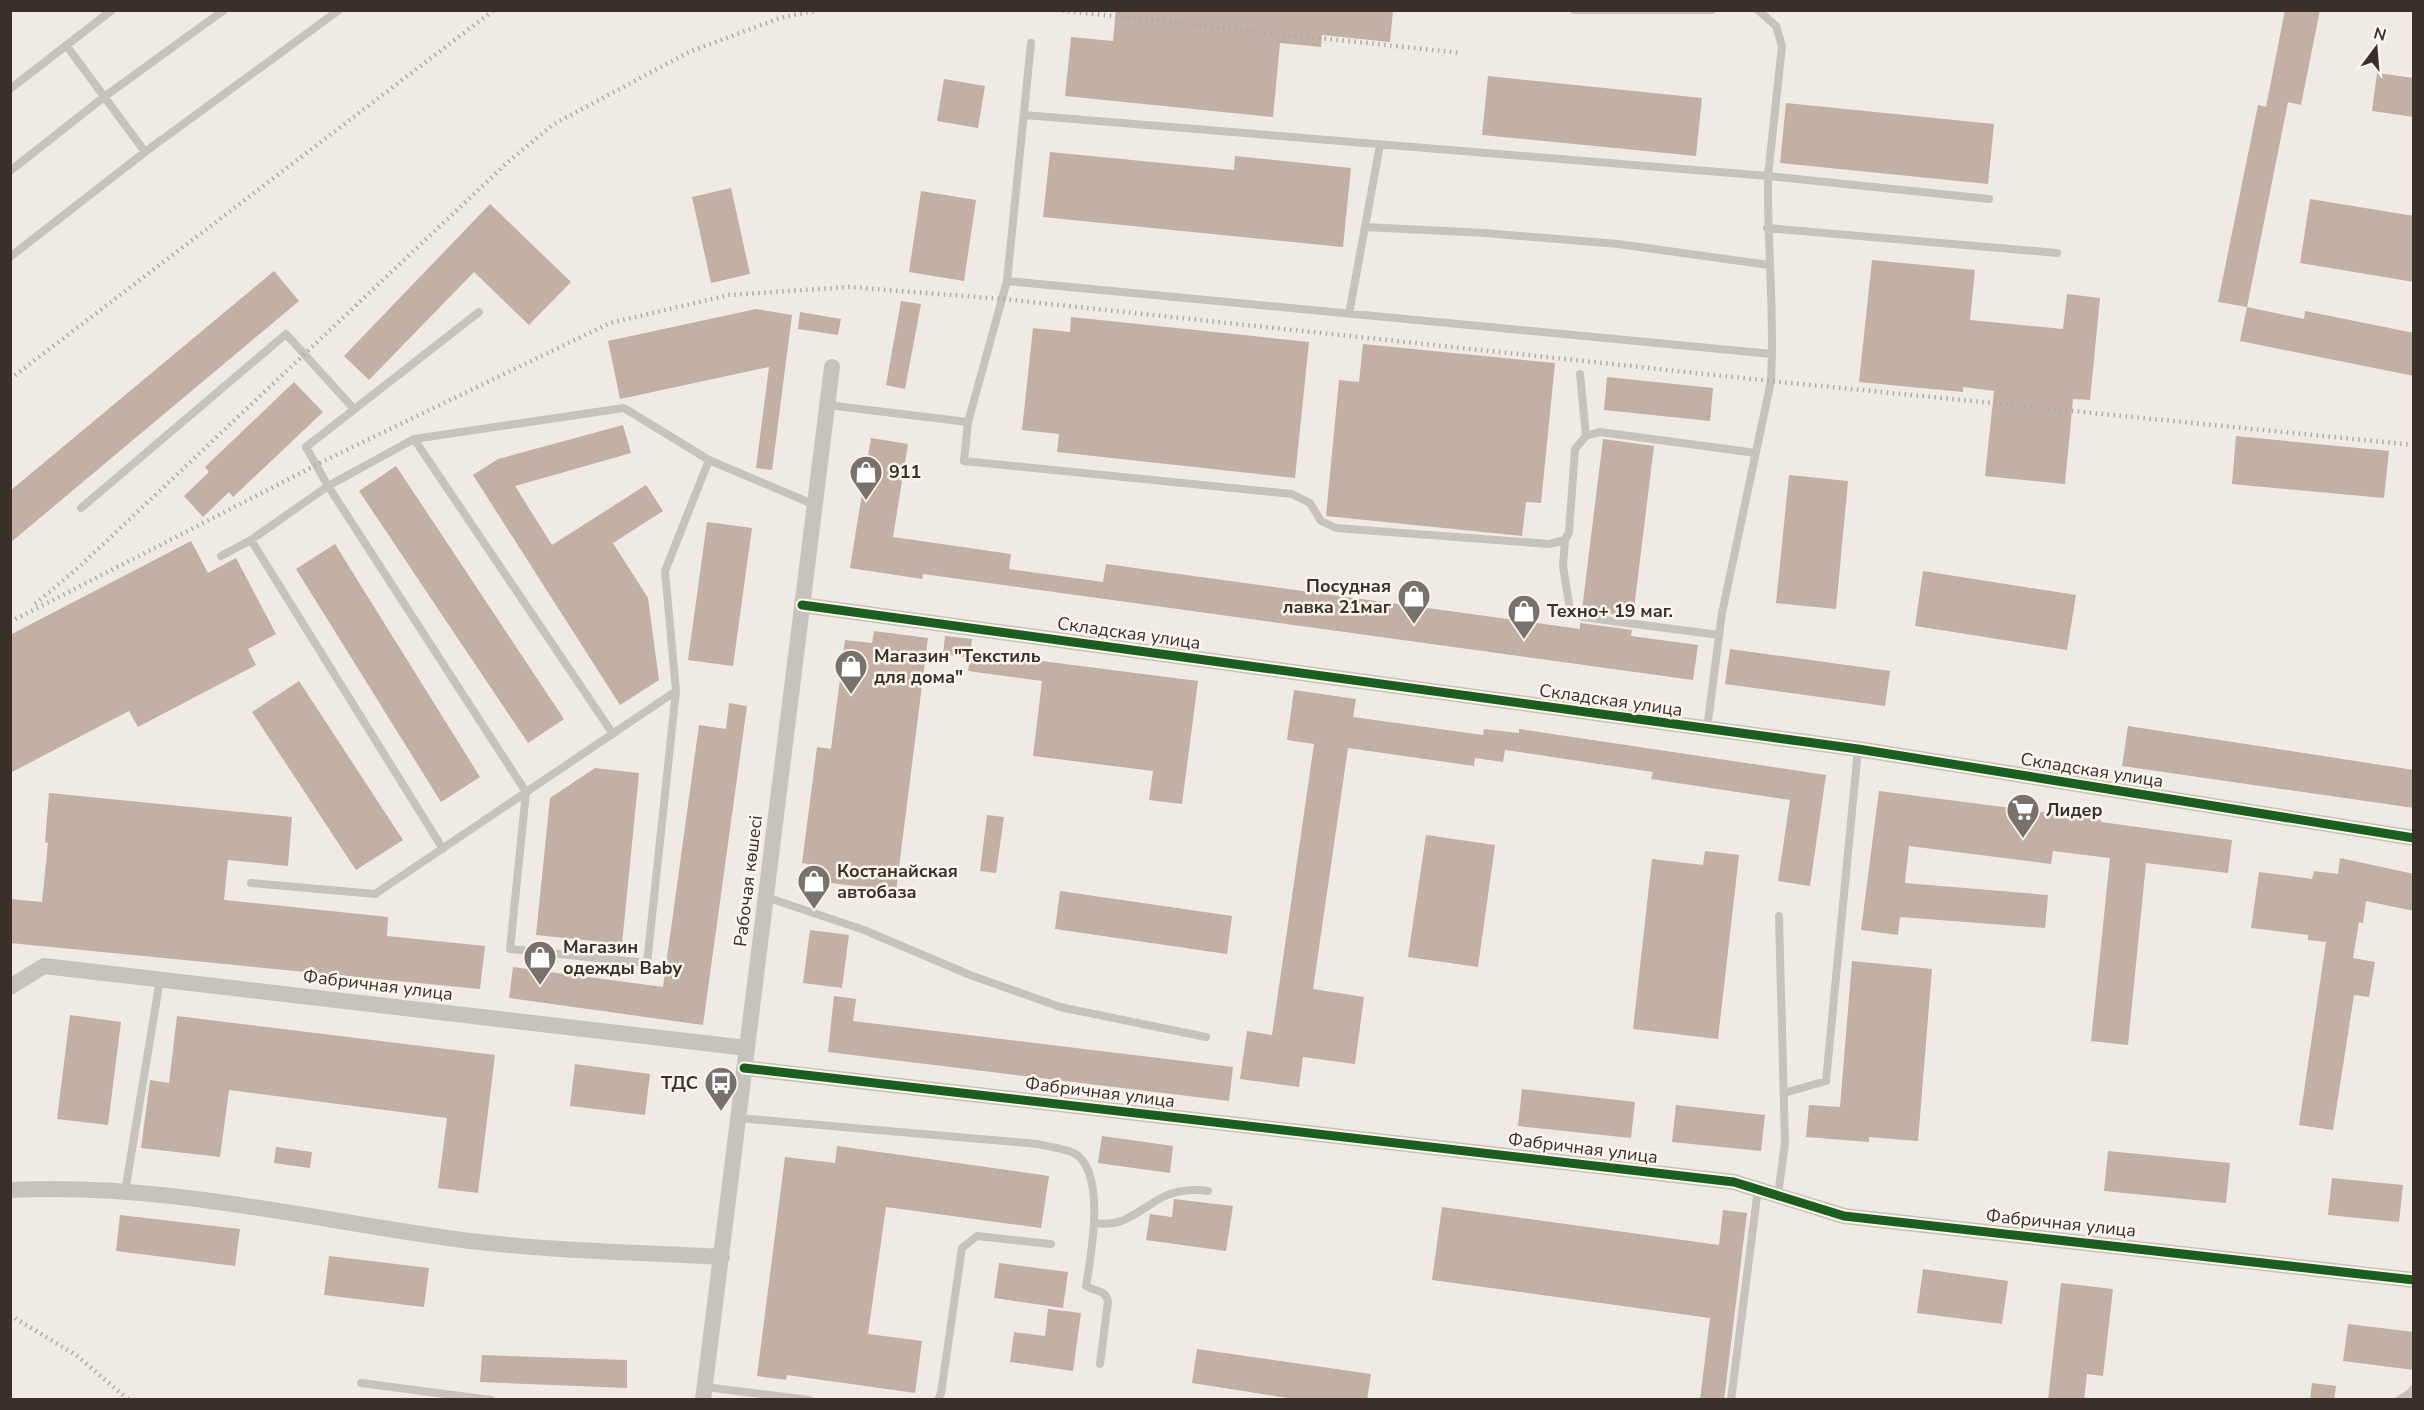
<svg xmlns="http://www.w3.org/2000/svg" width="2424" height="1410" font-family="'Nunito Sans',sans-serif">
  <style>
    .building { fill: #c3afa5 }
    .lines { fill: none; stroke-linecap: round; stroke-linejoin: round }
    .lane { stroke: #c8c2bc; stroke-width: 8 }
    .street { stroke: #c8c2bc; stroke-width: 16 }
    .rail { stroke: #b0aba7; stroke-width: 4.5; stroke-dasharray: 1.5 4.5; stroke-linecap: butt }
    .cycleway-casing { stroke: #fbf5ec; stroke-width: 13 }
    .cycleway { stroke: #1b5e20; stroke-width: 9 }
    .labels { text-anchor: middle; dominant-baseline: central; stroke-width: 5; stroke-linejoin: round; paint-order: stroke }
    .poi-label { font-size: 18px; font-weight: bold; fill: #3a302a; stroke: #fbf5ec; text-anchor: start }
    .street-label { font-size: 18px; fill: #3a302a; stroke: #fbf5ec }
  </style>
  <rect width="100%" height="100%" fill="#efeae4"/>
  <path class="building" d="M1116 10H1393L1390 42 1322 35 1321 47 1280 43 1273 117 1065 96 1071 37 1113 41Z
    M2285 10H2320L2301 105 2288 102 2247 307 2218 302 2258 105 2266 107Z
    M2377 73 2414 78V117L2372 111Z
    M1488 76 1702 98 1696 156 1482 135Z
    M944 79 985 86 978 128 937 121Z
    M1786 103 1994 124 1988 184 1780 163Z
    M1050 152 1234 170 1235 156 1351 168 1343 247 1043 217Z
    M731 188 750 274 711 283 692 197Z
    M921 191 976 200 964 281 909 272Z
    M2310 199 2414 216V282L2300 263Z
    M490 204 571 282 529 325 474 272 369 380 344 356Z
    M1872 260 1975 270 1970 320 2063 329 2067 294 2100 298 2090 400 2073 399 2065 484 1985 476 1994 391 1963 387V392L1859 382Z
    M274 271 299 301 10 543V491Z
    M901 301 921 304 905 389 886 385Z
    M2247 307 2304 319 2305 311 2414 333V376L2240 341Z
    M756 309 792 315 772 470 756 468 769 367 620 399 608 341Z
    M800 312 841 319 838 335 798 329Z
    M1071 317 1309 342 1295 478 1057 452 1059 434 1022 430 1033 328 1070 332Z
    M1363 344 1555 363 1541 503 1526 502 1522 536 1326 516 1339 380 1359 382Z
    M1607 377 1713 388 1710 421 1604 410Z
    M294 382 323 412 233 497 229 492 203 517 184 496 209 472 205 467Z
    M623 425 631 453 515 486 552 545 646 485 663 511 613 543 648 598 659 680 620 705 473 475 498 459Z
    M2236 436 2389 451 2384 498 2232 484Z
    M871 438 908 444 893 537 1011 554 1009 569 1103 582 1106 564 1580 629V623L1632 630 1631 636 1698 645 1693 680 923 574 922 579 850 568Z
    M1603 439 1654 446 1633 617 1582 610Z
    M396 466 564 719 528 743 359 491Z
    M1789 475 1848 481 1836 609 1776 603Z
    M707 522 752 528 733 666 688 660Z
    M191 541 208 573 236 558 276 634 248 649 256 665 138 727 129 711 10 773V635Z
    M335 544 480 777 441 802 296 569Z
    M1923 571 2076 595 2067 650 1915 626Z
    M874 631 928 638 896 891 815 881 817 865 802 863 817 747 831 749 845 640 872 643Z
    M945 636 972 639 970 658 943 654Z
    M1730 649 1890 671 1885 706 1725 684Z
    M971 652 1198 681 1182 804 1149 800 1153 771 1033 756 1042 681 968 671Z
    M299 681 403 840 356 870 252 712Z
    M1294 690 1356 699 1353 717 1483 735 1484 729 1519 733V729L1826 775 1810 886 1778 881 1790 800 1651 779 1653 772 1505 750 1503 762 1475 758 1474 766 1348 748 1313 989 1364 997 1355 1064 1303 1057 1299 1087 1240 1079 1247 1031 1272 1035 1314 744 1287 740Z
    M729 703 747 706 703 1025 509 998 513 967 663 987 699 725 726 729Z
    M2128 726 2414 770V808L2122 766Z
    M595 768 639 773 622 944 536 935 550 798Z
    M1879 791 2058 814 2101 820V822L2232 840 2228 873 2146 863 2128 1045 2091 1041 2110 858 2053 851 2051 864 1909 846 1905 883 2048 895 2045 928 1900 917 1898 935 1861 930Z
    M49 793 292 817 288 866 228 860 224 900 388 917 387 936 485 946 480 989 10 943V899L42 902 48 843 45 842Z
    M987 815 1004 817 996 873 980 871Z
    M1426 835 1495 845 1478 967 1408 957Z
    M1705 851 1739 855 1718 1039 1633 1029 1652 859 1703 865Z
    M2340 858 2414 874V911L2366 901 2363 923 2359 922 2353 958 2375 962 2369 997 2354 995 2333 1130 2299 1125 2326 942 2308 940V935L2251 928 2259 872 2312 879 2314 871 2338 874Z
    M1060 891 1232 916 1227 954 1055 929Z
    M810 930 849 935 842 988 803 983Z
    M1852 961 1932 969 1918 1141 1869 1137V1142L1806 1137 1809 1105 1840 1107Z
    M834 996 856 999 853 1021 1233 1067 1229 1101 828 1052Z
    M70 1015 121 1022 108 1125 57 1119Z
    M177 1016 495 1055 478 1193 438 1188 447 1118 229 1090 220 1157 141 1148 150 1080 169 1083Z
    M575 1064 650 1074 645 1115 570 1106Z
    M1522 1089 1635 1102 1631 1138 1518 1126Z
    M1676 1105 1765 1115 1761 1151 1672 1142Z
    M1102 1136 1173 1146 1170 1173 1098 1163Z
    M837 1146 1049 1176 1041 1228 886 1207 868 1334 922 1341 915 1393 787 1375 786 1380 757 1376 785 1157 835 1163Z
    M276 1147 312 1152 310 1168 274 1163Z
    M2108 1151 2230 1163 2226 1203 2104 1191Z
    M2332 1178 2403 1185 2399 1222 2328 1215Z
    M1174 1199 1233 1206 1226 1251 1146 1240 1150 1214 1172 1217Z
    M1442 1207 1719 1245 1723 1210 1747 1213 1724 1400H1700L1710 1318 1432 1280Z
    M120 1215 240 1229 235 1266 116 1251Z
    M329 1256 429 1268 424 1307 324 1295Z
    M999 1263 1068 1272 1063 1308 994 1298Z
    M1923 1269 2008 1281 2002 1324 1917 1313Z
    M2061 1283 2113 1289 2103 1376 2087 1374 2084 1400H2048Z
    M1048 1309 1081 1313 1073 1371 1010 1362 1014 1332 1045 1336Z
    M2348 1324 2414 1332V1370L2343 1361Z
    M1197 1349 1371 1374 1367 1400H1301L1192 1383Z
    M482 1355 627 1360V1388L480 1382Z
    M2312 1383 2336 1386 2334 1400H2310Z"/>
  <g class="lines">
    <path class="lane" d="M1574 10H1712
      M1758 10 1776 26 1782 46 1768 176 1989 199
      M1031 43 1007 281 968 422 964 461 1292 494 1310 503 1321 521 1336 528 1549 544 1565 540 1569 532 1575 449 1586 436 1600 432 1756 453
      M66 45 145 152
      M10 89 112 10
      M1024 115 1768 176C1767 244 1775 313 1771 381L1722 613 1707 729
      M10 171 104 97 224 10
      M1365 227 1485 233 1618 244 1769 265
      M1767 228 2057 253
      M10 257 145 152 339 10
      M1007 281 1772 354
      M479 312 306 447 328 486 526 792 510 949 647 963 676 691 665 571 709 460
      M1349 314 1380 145
      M1580 374 1586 436
      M827 405 968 422
      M414 439 613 734
      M81 508 286 334 354 409
      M251 540 443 849
      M1565 540 1563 566 1570 610 1582 617 1719 635
      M221 556 251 540 328 486 414 439 624 408 709 460 815 505
      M251 883 375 894 676 691
      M766 897 864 930 970 975 1060 1007 1206 1037
      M1784 1093 1826 1081 1858 749
      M738 1118 1038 1144C1048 1147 1064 1148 1074 1153 1107 1172 1091 1255 1086 1286 1095 1292 1106 1289 1108 1302L1100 1364
      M125 1192 160 979
      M1778 1195 1785 1143 1779 916
      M1095 1223C1126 1228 1140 1208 1165 1196 1179 1190 1193 1189 1208 1191
      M361 1383 491 1400
      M705 1387 809 1400
      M938 1400 941 1393 962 1248 977 1236 1051 1244
      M1731 1400 1758 1189
      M2399 1400 2409 1394 2414 1388"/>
    <path class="street" d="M802 605 1858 749 2414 838
      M10 987 44 966 747 1048
      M744 1068 1734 1182 1844 1216 2414 1280
      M10 1190C160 1182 308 1219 455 1239 544 1251 633 1252 722 1257
      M703 1400 832 367"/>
    <path class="rail" d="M1056 10 1461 53
      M10 11 11 10
      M10 379 494 10
      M35 604 78 568 510 160 554 124 689 52 780 18 819 10
      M10 622 334 456 610 323 729 295 849 287 1003 299 1771 381 2414 445
      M10 1315 76 1355 129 1400"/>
    <defs>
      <path id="cycleway" d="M802 605 1858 749 2414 838
        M744 1068 1734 1182 1844 1216 2414 1280"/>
    </defs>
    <use href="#cycleway" class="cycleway-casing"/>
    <use href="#cycleway" class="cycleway"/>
  </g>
  <defs>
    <symbol id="shop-pin" viewBox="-11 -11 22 30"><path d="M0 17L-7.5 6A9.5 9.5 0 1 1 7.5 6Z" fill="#79716b" stroke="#fbf5ec"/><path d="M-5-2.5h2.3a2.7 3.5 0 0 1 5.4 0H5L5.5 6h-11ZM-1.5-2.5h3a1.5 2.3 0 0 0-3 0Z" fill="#fff"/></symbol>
    <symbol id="supermarket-pin" viewBox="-11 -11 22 30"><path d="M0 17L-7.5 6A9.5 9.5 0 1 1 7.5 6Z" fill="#79716b" stroke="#fbf5ec"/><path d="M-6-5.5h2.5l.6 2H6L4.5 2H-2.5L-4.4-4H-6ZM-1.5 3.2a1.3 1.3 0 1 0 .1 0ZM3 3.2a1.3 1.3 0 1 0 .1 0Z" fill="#fff"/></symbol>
    <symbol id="bus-pin" viewBox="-11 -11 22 30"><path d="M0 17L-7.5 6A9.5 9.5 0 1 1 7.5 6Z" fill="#79716b" stroke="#fbf5ec"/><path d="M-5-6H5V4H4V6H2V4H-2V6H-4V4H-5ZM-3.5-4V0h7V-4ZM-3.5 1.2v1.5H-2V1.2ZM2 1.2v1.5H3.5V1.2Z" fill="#fff"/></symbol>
  </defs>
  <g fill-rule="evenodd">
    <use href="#shop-pin" x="847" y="453" width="38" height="52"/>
    <use href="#shop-pin" x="1395" y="577" width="38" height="52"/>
    <use href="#shop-pin" x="1505" y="592" width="38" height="52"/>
    <use href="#shop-pin" x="832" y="647" width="38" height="52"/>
    <use href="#supermarket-pin" x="2004" y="791" width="38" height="52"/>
    <use href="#shop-pin" x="795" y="862" width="38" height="52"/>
    <use href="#shop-pin" x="521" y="938" width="38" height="52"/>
    <use href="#bus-pin" x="702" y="1064" width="38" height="52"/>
  </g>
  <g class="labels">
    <g class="poi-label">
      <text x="889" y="472">911</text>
      <text x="1391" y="586" text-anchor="end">Посудная<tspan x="1391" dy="21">лавка 21маг</tspan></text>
      <text x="1547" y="611">Техно+ 19 маг.</text>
      <text x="874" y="656">Магазин "Текстиль<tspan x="874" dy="21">для дома"</tspan></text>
      <text x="2046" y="810">Лидер</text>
      <text x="837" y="871">Костанайская<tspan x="837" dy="21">автобаза</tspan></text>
      <text x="563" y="947">Магазин<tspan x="563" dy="21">одежды Baby</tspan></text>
      <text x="698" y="1083" text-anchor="end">ТДС</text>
    </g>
    <g class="street-label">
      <text transform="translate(1129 633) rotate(8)">Складская улица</text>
      <text transform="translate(1611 700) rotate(8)">Складская улица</text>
      <text transform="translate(2092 770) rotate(9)">Складская улица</text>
      <text transform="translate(748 881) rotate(-83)">Рабочая көшесі</text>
      <text transform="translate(378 985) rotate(7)">Фабричная улица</text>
      <text transform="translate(1100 1092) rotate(7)">Фабричная улица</text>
      <text transform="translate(1583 1148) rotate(7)">Фабричная улица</text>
      <text transform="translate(2061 1223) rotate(6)">Фабричная улица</text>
    </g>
  </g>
  <rect width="2424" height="1410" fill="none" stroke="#3a302a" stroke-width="24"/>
  <g transform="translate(2376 48) rotate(16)" stroke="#fbf5ec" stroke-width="4.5" paint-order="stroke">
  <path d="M0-4.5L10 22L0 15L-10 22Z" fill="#3a302a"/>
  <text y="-9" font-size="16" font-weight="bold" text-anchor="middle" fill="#3a302a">N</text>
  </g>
</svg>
